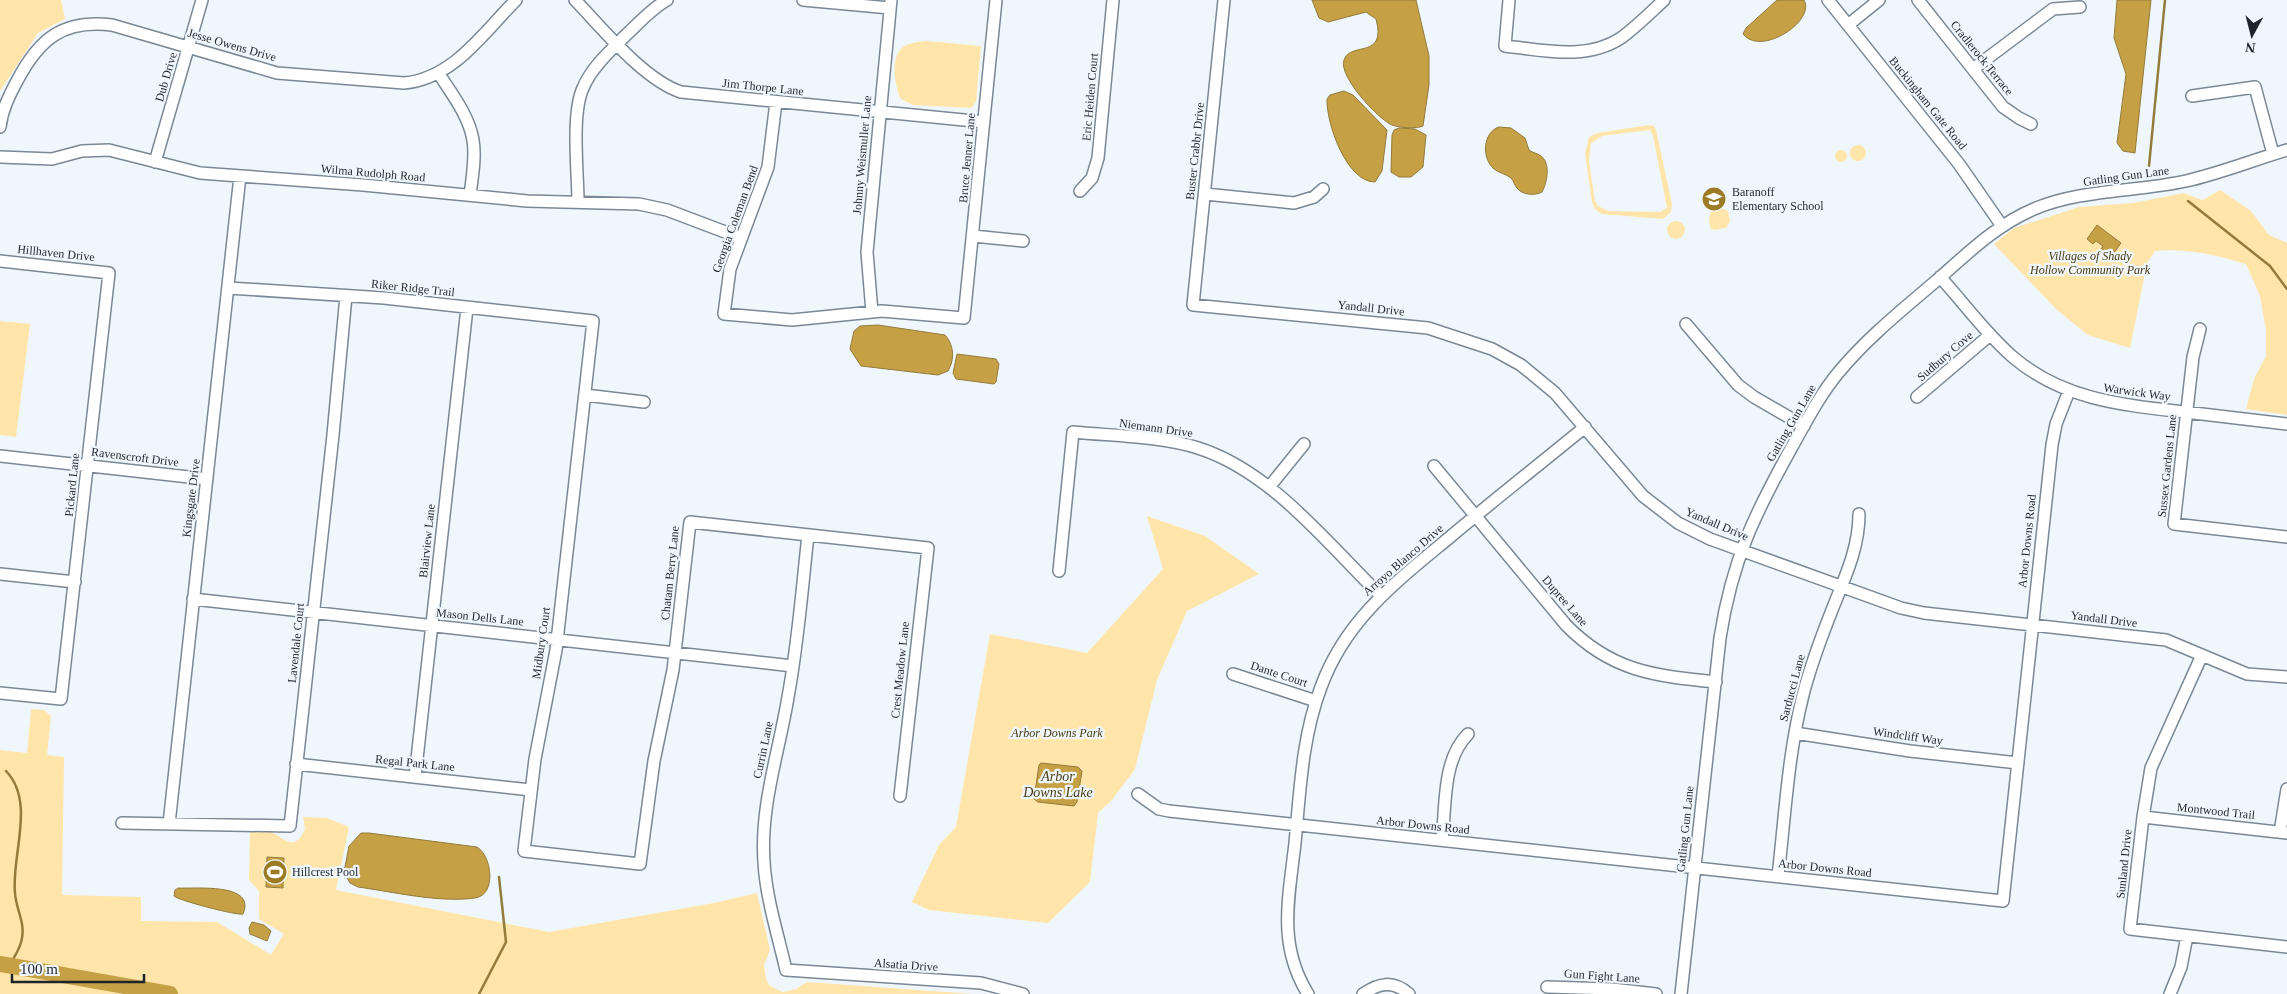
<svg xmlns="http://www.w3.org/2000/svg" width="2287" height="994" font-family="Georgia,serif">
  <style>
    .green { fill: #ffe5a9; fill-rule: evenodd }
    .water { fill: #c5a044; stroke: #937b3c }
    .lines { fill: none; stroke-linecap: round; stroke-linejoin: round }
    .stream { stroke: #937b3c; stroke-width: 2.5 }
    .river { stroke: #c5a044; stroke-width: 16 }
    .minor-casing { stroke: #7a8895; stroke-width: 14 }
    .minor { stroke: #fff; stroke-width: 11 }
    .labels { text-anchor: middle; dominant-baseline: central; stroke-width: 4.5; stroke-linejoin: round; paint-order: stroke }
    .street-label { font-size: 12px; fill: #1f242a; stroke: #f0f7fc }
    .poi-label { font-size: 12px; fill: #1f242a; stroke: #f0f7fc; text-anchor: start }
    .park-label { font-size: 12px; font-style: italic; fill: #483811; stroke: #f0f7fc }
    .water-label { font-size: 14px; font-style: italic; fill: #4d3d17; stroke: #f0f7fc }
  </style>
  <rect width="100%" height="100%" fill="#f0f7fc"/>
  <path class="green" d="M0 0H61L65 19 38 33 0 91Z
    M927 41 981 46 976 102 971 108 913 105 901 99C895 87 890 61 901 49 907 42 919 42 927 41Z
    M1648 125 1654 126 1656 130 1672 204 1671 212 1663 219 1602 214 1595 209 1592 202 1585 153 1589 137 1598 133ZM1650 130 1653 136 1667 208 1660 212 1608 211 1598 206 1595 201 1589 161 1591 143 1602 136Z
    M1850 153a8 8 0 1 1 16 0a8 8 0 1 1-16 0Z
    M1835 156a6 6 0 1 1 12 0a6 6 0 1 1-12 0Z
    M2220 190 2251 211 2269 235 2287 243V415L2246 409 2254 379 2266 356V330L2260 296 2246 264C2217 255 2185 248 2155 251L2147 263 2130 348 2088 335 2056 309 1994 244 2014 228 2079 207 2133 203 2184 193 2202 200Z
    M1717 206 1728 211 1730 221 1726 228 1714 230 1710 228 1709 217 1713 207Z
    M1667 230a9 9 0 1 1 18 0a9 9 0 1 1-18 0Z
    M0 321 30 324 16 437 0 435Z
    M1147 516 1205 536 1259 574 1187 611 1157 680 1135 769 1112 800 1098 813 1090 882 1048 923 929 910 912 902 939 845 956 827 990 634 1087 653 1163 569Z
    M31 709 44 710 51 716 47 755 64 757 62 895 141 897V921L217 922 271 955 284 934 259 919V891L249 880 250 831C256 831 265 830 270 832 284 836 293 855 305 829L303 817 327 818 349 827 336 890 549 932 714 903 757 893 770 950 764 965 766 979 770 986 783 992 796 989 807 982 974 994H0V750L27 753Z"/>
  <path class="water" d="M1312 0H1416L1429 56V85L1423 126C1416 129 1400 128 1392 125 1378 119 1338 76 1344 60 1350 41 1387 60 1376 19L1366 12 1328 22 1319 18Z
    M1777 0H1804C1816 21 1761 57 1743 34L1746 28Z
    M2117 0H2151L2135 153 2123 151 2117 143 2126 74 2114 38Z
    M1344 91 1353 95 1387 130 1382 171 1375 182C1346 182 1326 122 1327 99L1330 95Z
    M1499 127 1511 128 1525 138 1529 150C1533 153 1537 153 1541 156 1551 163 1547 183 1542 192 1535 196 1522 195 1517 188 1514 185 1514 181 1511 178 1506 174 1499 173 1494 169 1481 158 1483 132 1499 127Z
    M1399 128 1415 129 1426 135 1423 167 1411 177H1399L1391 172 1392 135 1394 130Z
    M2097 225 2121 243 2111 257 2101 249 2103 246 2096 241 2093 244 2087 239Z
    M878 325 945 335C954 345 955 359 948 371L938 375 861 366 850 349 854 331 860 326Z
    M957 354 996 359 999 364 996 382 994 384 956 379 953 373Z
    M1041 763 1078 767 1082 771 1077 802 1074 806 1038 802 1034 799 1039 765Z
    M361 833H369L477 847C492 856 497 895 475 898 439 903 394 892 358 887L350 883 344 872 349 846Z
    M267 857 284 858 283 888 266 887Z
    M178 888C194 889 257 882 243 914 238 916 177 900 174 896L175 890Z
    M252 922 264 925 271 931 267 941 250 934 249 928Z"/>
  <g class="lines">
    <path class="stream" d="M2149 166 2165 0
      M2188 201 2270 266 2287 289
      M6 771C36 802 11 856 15 893 16 909 25 922 22 938 21 948 14 957 9 966
      M479 994 506 942 499 877"/>
    <path class="river" d="M0 964 170 994"/>
    <defs>
      <path id="minor" d="M575 0C603 29 644 80 681 92L984 122
        M803 0 890 8
        M1224 0 1193 305 1428 328 1492 349 1521 365 1555 393 1643 496 1678 523 1710 539 1901 608 1924 613 2166 640 2247 674 2287 677
        M1509 0 1505 46C1543 50 1586 61 1621 38 1636 27 1650 13 1664 0
        M1828 0 1959 164 2002 226
        M1918 0 2003 107 2019 118 2031 124
        M1848 25 1879 0
        M1973 69 2053 9 2080 7
        M439 74C452 94 469 116 473 140 476 158 472 178 470 195
        M2192 96 2255 87 2273 154
        M776 102 768 167 730 269 724 314 792 320 882 311 964 318 996 0
        M0 127C2 110 9 96 17 81 39 39 63 19 112 25L277 73 404 83C453 79 484 32 516 0
        M0 157 52 159 82 151 109 150 200 173 363 185 527 201 639 204 667 210 741 238
        M155 162 202 0
        M1080 191 1092 178 1098 158 1113 0
        M1205 194 1294 203 1314 197 1323 189
        M578 202C578 173 571 114 583 88 591 68 611 50 626 35 639 23 651 9 667 0
        M973 236 1023 241
        M0 261 109 273 61 699 0 693
        M1940 277C1965 304 1986 334 2014 358 2064 400 2123 405 2185 412 2219 416 2253 420 2287 424
        M229 288 384 298 593 321 556 650 535 759 524 851 640 864 654 761 673 670 690 522 928 548 900 796
        M872 312 867 252 891 0
        M1686 324 1738 385 1754 397 1804 426
        M2200 329 2193 357 2174 524 2287 537
        M585 395 644 402
        M1917 397 1990 335
        M0 456 207 479
        M1434 466 1566 625C1611 671 1654 676 1716 682
        M1270 486 1304 444
        M808 535C802 589 798 644 788 697 779 752 760 806 764 862 766 898 778 935 786 970L981 983 1023 994
        M1059 571 1073 432C1113 436 1160 436 1198 448 1271 471 1327 543 1380 595
        M0 574 75 582
        M193 599 793 666
        M2202 655 2151 768 2143 817 2130 929 2287 947
        M1233 674 1316 701
        M1795 733 1910 751 2018 763
        M296 764 531 790
        M415 777 467 308
        M1138 794 1159 809 1169 811 2003 901 2052 445 2056 424 2069 391
        M2143 817 2287 833
        M122 823 290 826 333 435 346 296
        M169 824 240 176
        M2280 832 2287 789
        M1442 840C1446 806 1442 760 1468 734
        M1778 876C1785 816 1788 754 1803 695 1811 664 1822 635 1834 605 1846 575 1859 547 1859 514
        M1547 987 1612 989 1656 994
        M1308 994C1277 944 1289 898 1295 843 1300 791 1302 737 1321 687 1346 619 1397 581 1450 537 1494 500 1540 464 1585 427
        M1363 994C1379 983 1393 980 1409 994
        M1681 994 1720 638C1732 560 1755 513 1793 445 1807 420 1820 395 1838 373 1867 338 1902 310 1936 281 1967 254 1996 225 2034 209 2081 189 2136 192 2186 181 2221 173 2253 160 2287 150
        M2170 994 2181 967 2187 936"/>
    </defs>
    <use href="#minor" class="minor-casing"/>
    <use href="#minor" class="minor"/>
  </g>
  <defs>
    <symbol id="school-disc" viewBox="-11 -11 22 22"><circle r="9.5" fill="#9c7b25" stroke="#f0f7fc"/><path d="M0-5L7-2L0 1L-7-2ZM-4 1L0 2.5L4 1V4Q0 6-4 4Z" fill="#fff"/></symbol>
    <symbol id="stadium-disc" viewBox="-11 -11 22 22"><circle r="9.5" fill="#9c7b25" stroke="#f0f7fc"/><path d="M0-5a6.5 5 0 1 0 0 10a6.5 5 0 1 0 0-10ZM-3.5-1.8h7v3.6h-7Z" fill="#fff"/></symbol>
  </defs>
  <g fill-rule="evenodd">
    <use href="#school-disc" x="1700" y="185" width="28" height="28"/>
    <use href="#stadium-disc" x="261" y="858" width="28" height="28"/>
  </g>
  <g class="labels">
    <g class="street-label">
      <text transform="translate(232 45) rotate(16)">Jesse Owens Drive</text>
      <text transform="translate(1982 58) rotate(51)">Cradlerock Terrace</text>
      <text transform="translate(166 77) rotate(-74)">Dub Drive</text>
      <text transform="translate(763 87) rotate(6)">Jim Thorpe Lane</text>
      <text transform="translate(1090 97) rotate(-85)">Eric Heiden Court</text>
      <text transform="translate(1928 103) rotate(51)">Buckingham Gate Road</text>
      <text transform="translate(1195 151) rotate(-84)">Buster Crabbr Drive</text>
      <text transform="translate(862 155) rotate(-85)">Johnny Weismuller Lane</text>
      <text transform="translate(967 158) rotate(-85)">Bruce Jenner Lane</text>
      <text transform="translate(373 173) rotate(5)">Wilma Rudolph Road</text>
      <text transform="translate(2126 176) rotate(-8)">Gatling Gun Lane</text>
      <text transform="translate(735 219) rotate(-70)">Georgia Coleman Bend</text>
      <text transform="translate(56 253) rotate(6)">Hillhaven Drive</text>
      <text transform="translate(413 288) rotate(6)">Riker Ridge Trail</text>
      <text transform="translate(1371 308) rotate(6)">Yandall Drive</text>
      <text transform="translate(1945 356) rotate(-41)">Sudbury Cove</text>
      <text transform="translate(2137 392) rotate(8)">Warwick Way</text>
      <text transform="translate(1791 423) rotate(-60)">Gatling Gun Lane</text>
      <text transform="translate(1156 428) rotate(8)">Niemann Drive</text>
      <text transform="translate(135 457) rotate(7)">Ravenscroft Drive</text>
      <text transform="translate(2167 466) rotate(-84)">Sussex Gardens Lane</text>
      <text transform="translate(72 485) rotate(-84)">Pickard Lane</text>
      <text transform="translate(191 498) rotate(-83)">Kingsgate Drive</text>
      <text transform="translate(1717 524) rotate(23)">Yandall Drive</text>
      <text transform="translate(427 541) rotate(-84)">Blairview Lane</text>
      <text transform="translate(2027 541) rotate(-84)">Arbor Downs Road</text>
      <text transform="translate(1403 560) rotate(-41)">Arroyo Blanco Drive</text>
      <text transform="translate(670 573) rotate(-84)">Chatam Berry Lane</text>
      <text transform="translate(1565 601) rotate(49)">Dupree Lane</text>
      <text transform="translate(480 617) rotate(6)">Mason Dells Lane</text>
      <text transform="translate(2104 619) rotate(7)">Yandall Drive</text>
      <text transform="translate(296 643) rotate(-84)">Lavendale Court</text>
      <text transform="translate(541 643) rotate(-82)">Midbury Court</text>
      <text transform="translate(900 670) rotate(-84)">Crest Meadow Lane</text>
      <text transform="translate(1279 674) rotate(18)">Dante Court</text>
      <text transform="translate(1792 688) rotate(-75)">Sarducci Lane</text>
      <text transform="translate(1908 736) rotate(8)">Windcliff Way</text>
      <text transform="translate(763 750) rotate(-78)">Currin Lane</text>
      <text transform="translate(415 763) rotate(6)">Regal Park Lane</text>
      <text transform="translate(2216 811) rotate(6)">Montwood Trail</text>
      <text transform="translate(1423 825) rotate(6)">Arbor Downs Road</text>
      <text transform="translate(1685 829) rotate(-84)">Gatling Gun Lane</text>
      <text transform="translate(2124 864) rotate(-84)">Sunland Drive</text>
      <text transform="translate(1825 868) rotate(6)">Arbor Downs Road</text>
      <text transform="translate(906 965) rotate(4)">Alsatia Drive</text>
      <text transform="translate(1602 976) rotate(4)">Gun Fight Lane</text>
    </g>
    <g class="poi-label">
      <text x="1732" y="192">Baranoff<tspan x="1732" dy="14">Elementary School</tspan></text>
      <text x="292" y="872">Hillcrest Pool</text>
    </g>
    <g class="park-label">
      <text x="2090" y="256">Villages of Shady<tspan x="2090" dy="14">Hollow Community Park</tspan></text>
      <text x="1057" y="733">Arbor Downs Park</text>
    </g>
    <g class="water-label">
      <text x="1058" y="776">Arbor<tspan x="1058" dy="16">Downs Lake</tspan></text>
    </g>
  </g>
  <g transform="translate(2252 35) rotate(187)" stroke="#f0f7fc" stroke-width="4" paint-order="stroke">
  <path d="M0-4L9 19L0 12L-9 19Z" fill="#1f242a"/>
  <text y="-8" font-size="14" font-weight="bold" text-anchor="middle" fill="#1f242a">N</text>
  </g>
  <path d="M12 974v8h132v-8" fill="none" stroke="#1f242a" stroke-width="2.5"/>
  <text x="20" y="974" font-size="15" fill="#1f242a" stroke="#f0f7fc" stroke-width="4" paint-order="stroke">100 m</text>
</svg>
